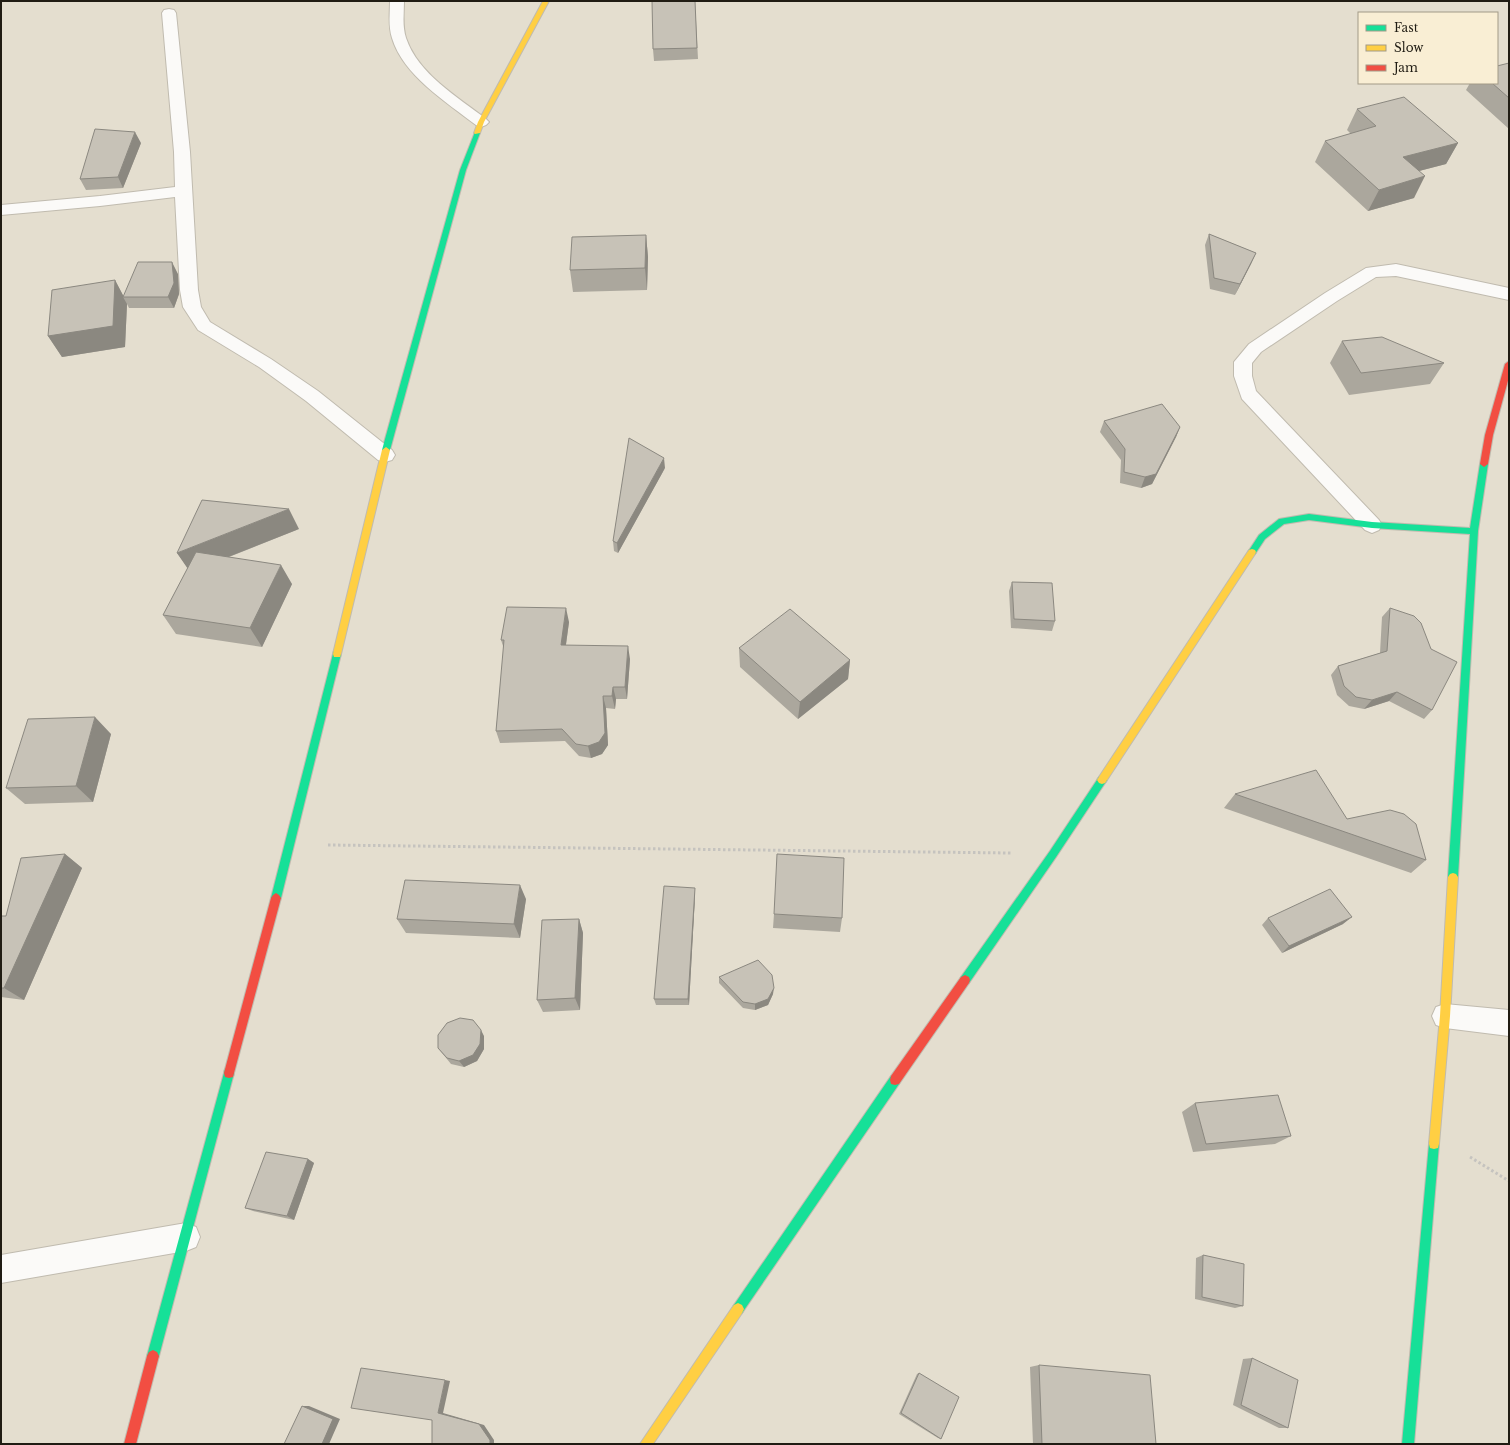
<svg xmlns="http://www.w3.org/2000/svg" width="1510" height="1445" font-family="'Libre Baskerville',serif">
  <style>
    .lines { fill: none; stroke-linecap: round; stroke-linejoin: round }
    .street-casing { stroke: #c0bbaf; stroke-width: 2 }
    .fast-casing { stroke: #c0bbaf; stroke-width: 2 }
    .slow-casing { stroke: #c0bbaf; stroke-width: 2 }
    .jam-casing { stroke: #c0bbaf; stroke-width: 2 }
    .path { stroke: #c5c3bf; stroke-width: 3; stroke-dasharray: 2.5 2.5; stroke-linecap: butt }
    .street { fill: #fbfaf8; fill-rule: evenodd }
    .fast { fill: #16e098; fill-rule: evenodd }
    .slow { fill: #ffcf43; fill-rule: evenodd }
    .jam { fill: #f24e42; fill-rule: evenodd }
    .wall { fill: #aba79d }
    .shaded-wall { fill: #8b8880 }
    .building { fill: #c7c2b7; stroke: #8b8880 }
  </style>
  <rect width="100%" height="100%" fill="#e4decf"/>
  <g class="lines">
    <defs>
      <path id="street" d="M390 1H404C404 13 402 26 406 38 418 74 458 97 486 119L489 122 486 125 481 127 476 125C446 102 403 75 392 38 388 26 390 13 390 1Z
        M169 9 174 10 176 13 190 152 198 290 201 307 210 322 271 359 318 391 392 450 395 455 392 460 385 462 378 460 306 401 259 367 198 330 183 307 180 290 175 197 100 206 1 215V205L100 196 175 187 174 152 162 13 164 10Z
        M1396 264 1509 288V300L1396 276 1376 277 1337 301 1261 352 1252 363V376L1256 391 1379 520 1382 525 1379 530 1372 533 1365 530 1242 399 1234 376V362L1249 344 1325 293 1366 268Z
        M1445 1004 1509 1010V1036L1445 1028 1436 1025 1432 1016 1436 1007Z
        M186 1223 196 1227 200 1237 196 1247 186 1251 1 1283V1255Z"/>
      <path id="fast" d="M475 132 480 133 466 170 390 450 386 453 382 450 460 170Z
        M1484 461 1488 464 1478 531 1458 877 1456 880 1453 881 1450 880 1448 877 1470 534 1372 528 1309 520 1284 524 1265 539 1255 554 1252 555 1248 552 1259 535 1279 519 1309 514 1372 522 1470 528 1480 464Z
        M337 650 340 651 341 654 281 898 279 901 276 903 273 901 271 898 333 654 334 651Z
        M1102 776 1105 777 1107 780 1105 783 1056 857 969 983 965 985 961 983 960 980 961 977 1050 851 1099 777Z
        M229 1068 233 1069 234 1073 159 1356 157 1360 153 1362 149 1360 147 1356 224 1073 225 1069Z
        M895 1075 899 1076 900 1080 899 1084 742 1313 738 1315 734 1313 732 1309 734 1305 891 1076Z
        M1434 1139 1438 1140 1439 1144 1414 1444H1402L1429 1144 1430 1140Z"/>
      <path id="slow" d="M543 1H549L484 122 480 133 475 134 474 133 478 122Z
        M386 447 390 450 341 654 340 657H334L333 654 382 450Z
        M1252 549 1255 550 1256 552 1255 554 1105 783 1102 784 1099 783 1097 780 1099 777 1249 550Z
        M1453 873 1456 874 1458 877 1450 1016 1439 1144 1438 1148 1434 1149 1430 1148 1429 1144 1440 1016 1448 877 1450 874Z
        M738 1303 742 1305 744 1309 742 1313 653 1444H640L734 1305Z"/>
      <path id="jam" d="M1509 361V377L1493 435 1488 464 1484 467 1480 464 1485 435 1505 364Z
        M276 893 279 895 281 898 234 1073 233 1077 229 1078 225 1077 224 1073 271 898 273 895Z
        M965 975 969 977 970 980 969 983 899 1084 895 1085 891 1084 890 1080 891 1076 961 977Z
        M153 1350 157 1352 159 1356 136 1444H124L147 1356 149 1352Z"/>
    </defs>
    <use href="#street" class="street-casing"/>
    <use href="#fast" class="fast-casing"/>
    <use href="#slow" class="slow-casing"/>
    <use href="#jam" class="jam-casing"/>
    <path class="path" d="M328 845 1011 853
      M1470 1157 1509 1181"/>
    <use href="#street" class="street"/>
    <use href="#fast" class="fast"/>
    <use href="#slow" class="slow"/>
    <use href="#jam" class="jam"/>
  </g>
  <path class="wall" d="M695 1 698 59 654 61 653 49Z
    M1509 63V129L1466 90 1470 83H1497Z
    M1357 109 1458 143 1446 164 1419 171 1414 198 1368 211 1315 162 1325 141 1351 134 1347 130Z
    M141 143 123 188 86 190 80 179Z
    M1209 234 1256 253 1251 264 1235 295 1210 289 1205 245Z
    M646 235 648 257 647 290 573 292 570 270Z
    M178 274 179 294 174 308H129L127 304 125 347 62 357 48 336 115 280 123 296Z
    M1342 341 1444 363 1430 384 1349 395 1330 363Z
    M1104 421 1180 427 1176 437 1152 484 1141 488 1120 483 1121 460 1100 432Z
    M665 468 618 553 614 551 613 541Z
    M299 529 229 557 292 584 262 647 176 634 163 615 188 568 177 553Z
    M1012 582 1055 621 1052 631 1011 628 1009 591Z
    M1390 608 1432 710 1424 719 1389 701 1364 709 1349 706 1337 695 1331 675 1338 666 1380 653 1382 617Z
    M569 622 566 645 630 659 627 699H616L615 709 606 708 608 745 602 754 591 758 579 756 565 741 500 743 496 731 504 649 501 640Z
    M739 648 850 660 848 679 798 719 740 667Z
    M111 734 93 802 25 804 6 788Z
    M1235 794 1347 819 1426 860 1411 873 1224 808Z
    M65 854 82 868 24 1000 1 997V916H6Z
    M695 896 689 1005H656L654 999Z
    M526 899 520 938 406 933 397 919Z
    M774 914 842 918 840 932 773 928Z
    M1268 918 1343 924 1282 953 1262 925Z
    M579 919 583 933 580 1010 543 1012 537 1000Z
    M719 977 773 994 768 1005 755 1010 743 1008 719 983Z
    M484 1036V1049L477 1061 464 1067 451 1064 438 1048Z
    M1195 1103 1291 1136 1275 1144 1193 1152 1182 1112Z
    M308 1159 314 1163 294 1220 253 1211 245 1208Z
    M1203 1255 1243 1306 1235 1308 1195 1299 1196 1258Z
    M1252 1358 1288 1428H1279L1233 1405 1243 1359Z
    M1039 1365 1156 1444H1033L1030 1367Z
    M919 1373 941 1439 938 1438 899 1414 917 1374Z"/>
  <path class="shaded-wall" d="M135 132 141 143 123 188 118 177Z
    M1458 143 1446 164 1392 178 1403 157Z
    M1425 176 1414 198 1368 211 1379 190Z
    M646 235 648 257 647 290 645 268Z
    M1256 253 1251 264 1235 295 1240 284Z
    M172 262 178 274 179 294 174 308 168 297Z
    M115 280 124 297H123L127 304 125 347 62 357 48 336Z
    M1180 427 1176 437 1152 484 1141 488 1145 477Z
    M664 458 665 468 618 553 617 543Z
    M289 509 299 529 190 572 177 553Z
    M281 565 292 584 262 647 250 628Z
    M566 608 569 622 564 658 561 645Z
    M628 646 630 659 627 699 625 687Z
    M850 660 848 679 798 719 800 702Z
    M613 687 616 699 615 709 612 696Z
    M1397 692 1389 701 1364 709 1372 700Z
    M603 696 606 708 608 745 602 754 591 758 588 746Z
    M95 717 111 734 93 802 76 786Z
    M65 854 82 868 24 1000 4 988Z
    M520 885 526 899 520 938 514 924Z
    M695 888V896L689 1005 688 999Z
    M1352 917 1343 924 1282 953 1289 946Z
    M579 919 583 933 580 1010 575 998Z
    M774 988 773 994 768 1005 755 1010V1004Z
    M481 1030 484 1036V1049L477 1061 464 1067 459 1061Z
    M308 1159 314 1163 294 1220 287 1216Z
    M445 1380 450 1381 443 1413 484 1425 494 1440V1444H490L438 1413Z
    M302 1406H309L340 1419 329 1444H322Z"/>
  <path class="building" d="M652 1H695L697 48 653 49Z
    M1509 63V98L1492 83H1497V66Z
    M1404 97 1458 143 1403 157 1425 176 1379 190 1325 141 1376 126 1357 109Z
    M95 129 135 132 118 177 80 179Z
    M1209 234 1256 253 1240 284 1214 278Z
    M646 235 645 268 570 270 572 237Z
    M138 262H172L174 283 168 297H123Z
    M115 280 113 326 48 336 52 290Z
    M1382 337 1444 363 1361 373 1342 341Z
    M1162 404 1180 427 1156 474 1145 477 1124 472 1125 449 1104 421Z
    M629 438 664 458 617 543 613 541Z
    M202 500 289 509 177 553Z
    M196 552 281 565 250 628 163 615Z
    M1012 582 1052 583 1055 621 1014 619Z
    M507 607 566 608 561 645 628 646 625 687H613L612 696H603L605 733 599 742 588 746 576 744 562 729 496 731 504 640H501Z
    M1390 608 1414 616 1421 623 1431 649 1457 662 1432 710 1397 692 1372 700 1356 697 1344 686 1338 666 1387 651Z
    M790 609 850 660 800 702 739 648Z
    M95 717 76 786 6 788 28 719Z
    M1316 770 1347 819 1390 810 1404 814 1416 824 1426 860 1235 794Z
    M65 854 4 988H1V916H6L21 858Z
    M777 854 844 858 842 918 774 914Z
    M405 880 520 885 514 924 397 919Z
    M664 886 695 888 688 999H654Z
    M1330 889 1352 917 1289 946 1268 918Z
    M579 919 575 998 537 1000 542 920Z
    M758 960 772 975 774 988 768 999 755 1004 743 1002 719 977Z
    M460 1018 473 1020 481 1030 480 1044 473 1055 459 1061 447 1058 438 1048V1035L447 1023Z
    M1278 1095 1291 1136 1206 1144 1195 1103Z
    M266 1152 308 1159 287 1216 245 1208Z
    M1203 1255 1244 1264 1243 1306 1202 1297Z
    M1252 1358 1298 1380 1288 1428 1241 1405Z
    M1039 1365 1150 1375 1156 1444H1042Z
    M361 1368 445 1380 438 1413 479 1424 490 1440V1444H432V1420L351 1408Z
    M919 1373 959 1397 941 1439 901 1413Z
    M302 1406 333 1419 322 1444H284Z"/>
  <rect width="1510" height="1445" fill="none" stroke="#201c13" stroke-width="4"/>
  <rect x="1358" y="12" width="140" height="72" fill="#f9eed4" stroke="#a29a87"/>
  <rect x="1366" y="25" width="20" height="6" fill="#16e098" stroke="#a29a87"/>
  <text x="1394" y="32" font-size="12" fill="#201c13">Fast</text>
  <rect x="1366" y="45" width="20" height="6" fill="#ffcf43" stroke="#a29a87"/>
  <text x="1394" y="52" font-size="12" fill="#201c13">Slow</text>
  <rect x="1366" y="65" width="20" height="6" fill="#f24e42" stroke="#a29a87"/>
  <text x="1394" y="72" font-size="12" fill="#201c13">Jam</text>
</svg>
